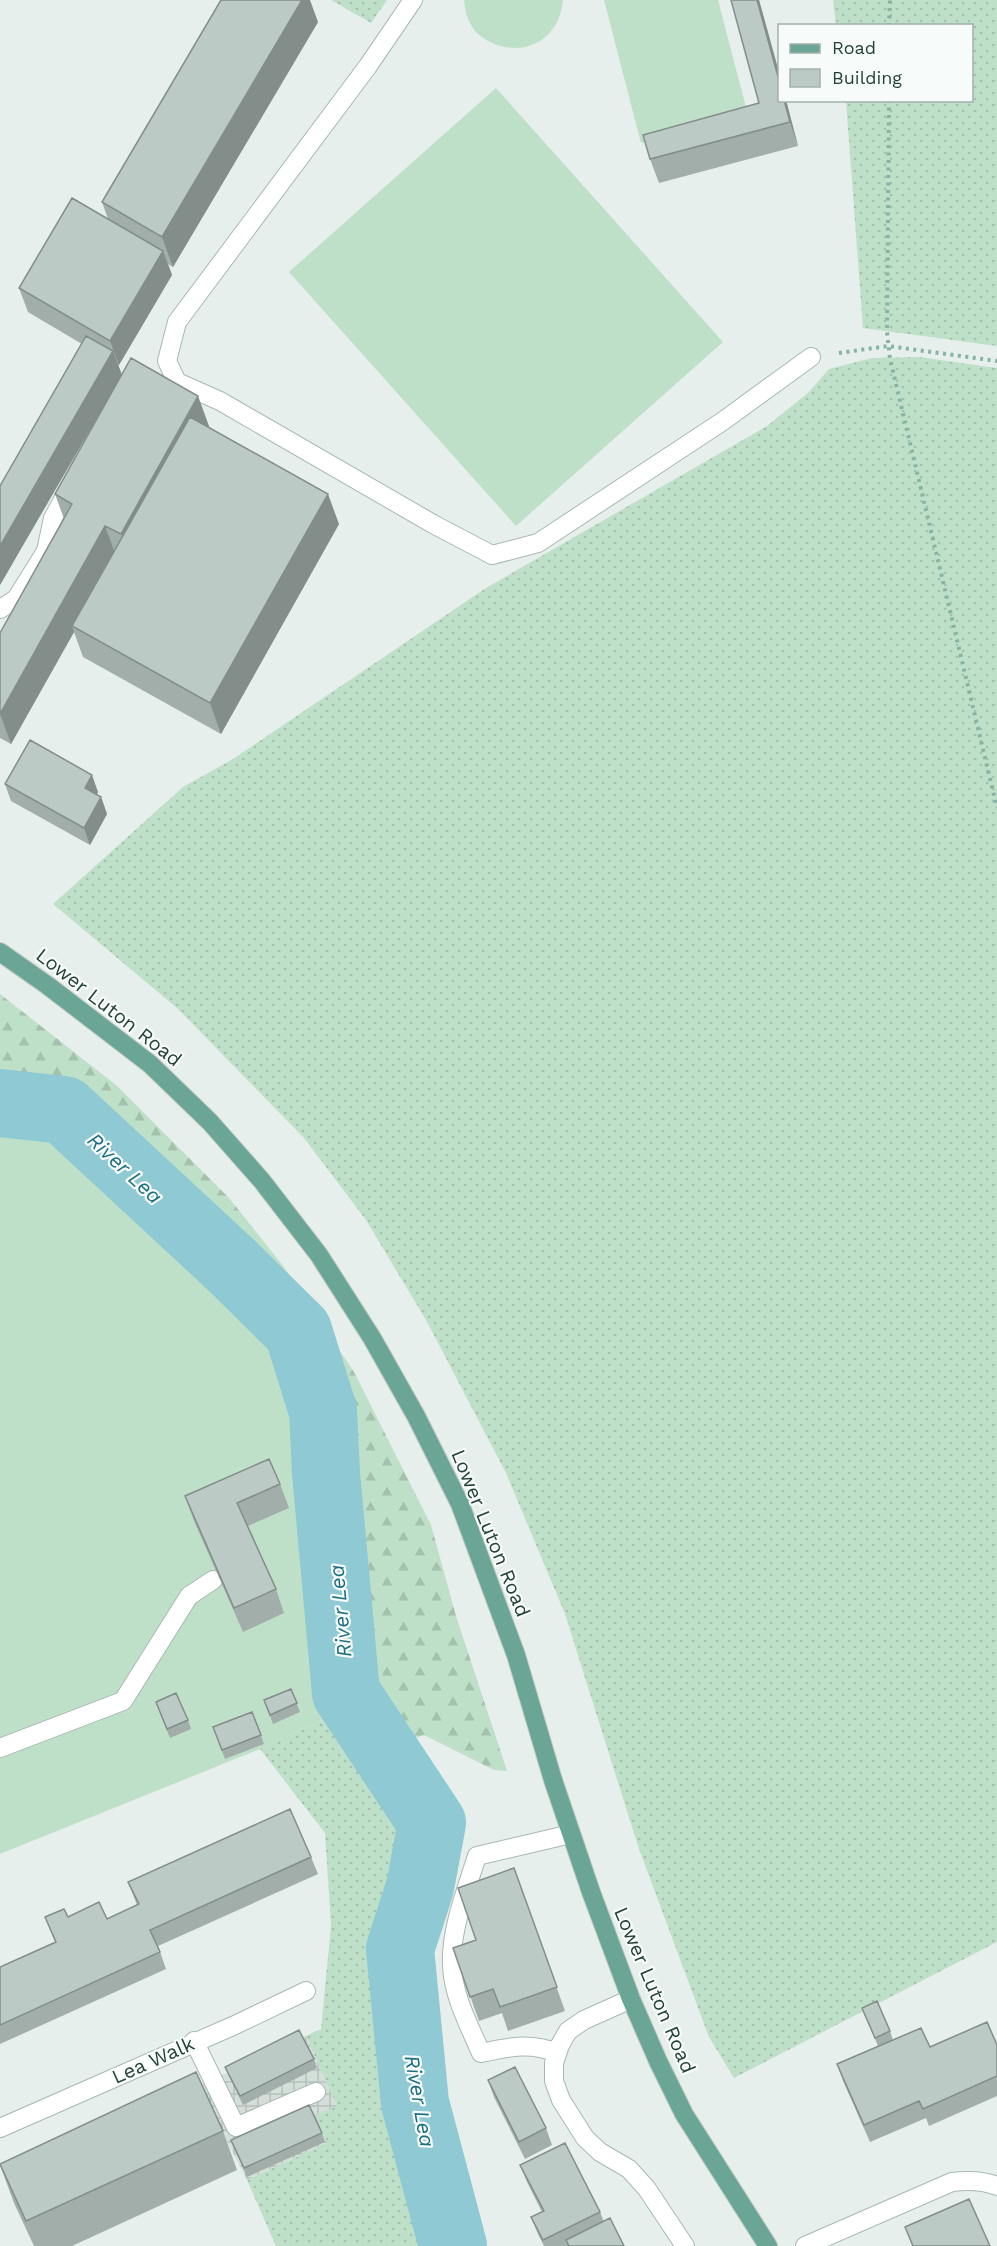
<svg xmlns="http://www.w3.org/2000/svg" width="997" height="2246" font-family="'Work Sans',sans-serif">
  <style>
    .industrial { fill: url(#industrial-grid) }
    .grass { fill: url(#grass-dots) }
    .forest { fill: url(#forest-firs) }
    .garden { fill: #bfe0c8 }
    .lines { fill: none; stroke-linecap: round; stroke-linejoin: round }
    .river { stroke: #8ec9d4; stroke-width: 68 }
    .minor-casing { stroke: #a8b8b2; stroke-width: 20 }
    .major-casing { stroke: #c2cac8; stroke-width: 20 }
    .path { stroke: #86b3a5; stroke-width: 4; stroke-dasharray: 3 4.5; stroke-linecap: butt }
    .minor { stroke: #fff; stroke-width: 18 }
    .major { stroke: #6aa596; stroke-width: 18 }
    .wall { fill: #a1aea9 }
    .shaded-wall { fill: #838d89 }
    .building { fill: #bbcac4; stroke: #838d89; stroke-width: 1.5 }
    .labels { text-anchor: middle; dominant-baseline: central; stroke-width: 4.5; stroke-linejoin: round; paint-order: stroke }
    .street-label { font-size: 20px; fill: #24423a; stroke: #f7fbf9 }
    .water-label { font-size: 21px; font-style: italic; fill: #1c6f80; stroke: #f7fbf9 }
  </style>
  <defs>
    <pattern id="industrial-grid" width="8" height="8" patternUnits="userSpaceOnUse" patternTransform="scale(1.5)"><rect width="8" height="8" fill="#d4dfda"/><path d="M0 4h8M4 0v8" fill="none" stroke="#b6c1bc"/></pattern>
    <pattern id="grass-dots" width="8" height="8" patternUnits="userSpaceOnUse" patternTransform="scale(1.5)"><rect width="8" height="8" fill="#bfe0c8"/><path d="M2 2h.1M6 6h.1" fill="none" stroke="#a4c1ad" stroke-width="1.8" stroke-linecap="round"/></pattern>
    <pattern id="forest-firs" width="22" height="20" patternUnits="userSpaceOnUse" patternTransform="scale(1.5)"><rect width="22" height="20" fill="#bfe0c8"/><path d="M5 1l3.5 6h-7zM16 11l3.5 6h-7z" fill="#a4c1ad"/></pattern>
  </defs>
  <rect width="100%" height="100%" fill="#e6efeb"/>
  <path class="industrial" d="M306 2036 337 2106 327 2143 247 2180 199 2086Z"/>
  <path class="grass" d="M331 0H387L371 23Z
    M833 0H997V346L863 328 846 101 972 100V26L836 25Z
    M919 357 997 368V1942L734 2078 709 2037 639 1849 565 1614 506 1473 426 1320 366 1220 304 1138 177 1008 53 904 183 787 233 759 486 588 767 426 809 392 829 369 872 358Z
    M336 1714 392 1779 414 1825 412 1867 388 1913 387 2011 403 2112 441 2246H276L247 2180 327 2143 315 2115 337 2106 306 2036 321 2029 331 1926 325 1833 260 1749Z"/>
  <path class="forest" d="M0 994 116 1085 229 1198 284 1267 354 1372 431 1525 456 1616 507 1771 494 1770 424 1735 382 1749 346 1693 326 1473 323 1411 298 1331 230 1264 64 1110 0 1103Z"/>
  <path class="garden" d="M464 0H563V1C561 12 559 22 551 31 532 55 495 52 475 31 468 22 465 11 464 0Z
    M604 0H718L748 115 641 143Z
    M496 88 723 342 516 526 289 272Z
    M0 1103 64 1110 230 1264 294 1399 315 1581 336 1714 260 1749 0 1854Z"/>
  <g class="lines">
    <path class="river" d="M0 1103 64 1110 230 1264 298 1331 323 1411 326 1473 346 1693 432 1823 420 1887 400 1949 415 2103 453 2246"/>
    <defs>
      <path id="minor" d="M413 0 368 66 177 322 167 361 177 382 220 401 433 524 492 555 538 543 723 421 811 357
        M0 609 16 599 46 551 53 518 70 487
        M0 1748 123 1701 189 1596 213 1580
        M631 1999 584 2020 568 2031 560 2045 554 2063V2081L561 2100 585 2138 600 2152 629 2169 647 2189 685 2246
        M194 2041 236 2127 316 2092
        M557 2053C530 2042 509 2047 481 2053 469 2025 453 1996 452 1965 450 1931 467 1888 477 1856L571 1834
        M0 2128 235 2025 306 1991
        M805 2246 952 2182C968 2180 982 2180 997 2186"/>
      <path id="major" d="M0 952 47 985 150 1064 210 1122 262 1181 319 1255 372 1338 416 1416 460 1504 516 1655 553 1780 591 1892 631 1999 658 2061 684 2114 768 2246"/>
    </defs>
    <use href="#minor" class="minor-casing"/>
    <use href="#major" class="major-casing"/>
    <path class="path" d="M889 26 890 0
      M889 100 887 332 890 359 997 808
      M839 353 888 346 997 361"/>
    <use href="#minor" class="minor"/>
    <use href="#major" class="major"/>
  </g>
  <path class="wall" d="M731 0H759L780 76V100H786L798 146 659 183 650 159 759 103Z
    M318 22 173 267 168 264 172 275 119 365 118 364 121 374 209 426V427L339 524 221 734 83 657 74 632 11 744 0 738V633L64 519 55 494 104 404 0 585V486L82 344 28 312 19 288 108 219 102 202Z
    M5 784 98 792 97 794 101 797 107 814 90 845 11 801Z
    M280 1484 289 1508 248 1526 276 1589 284 1613 243 1632 194 1521 185 1496Z
    M291 1689 300 1712 273 1724 264 1700Z
    M159 1711 188 1720 191 1729 170 1738Z
    M252 1712 264 1744 225 1759 213 1727Z
    M311 1857 318 1874 158 1946 166 1969 0 2044V1967L55 1942 45 1917H68L107 1919 137 1905 128 1882Z
    M514 1868 565 2011 508 2031 502 2013 479 2021 453 1948 476 1940Z
    M862 2008 890 2031 893 2040 930 2047 997 2045V2096L929 2126 926 2118 870 2142 843 2081 837 2064 878 2046Z
    M314 2059 317 2068 243 2105 229 2076 225 2067Z
    M488 2080 546 2128 552 2145 525 2159 494 2097Z
    M223 2131 237 2170 72 2246H34L14 2203 0 2165Z
    M322 2133 325 2142 247 2177 231 2140Z
    M520 2165 600 2212 604 2222 624 2246H544L538 2234 531 2217 542 2212 527 2182Z"/>
  <path class="shaded-wall" d="M302 0H310L318 22 173 267 162 237Z
    M757 0H759L780 76V84Z
    M784 100H786L798 146 790 122Z
    M163 251 172 275 119 365 110 341Z
    M113 351 122 375 0 585V546Z
    M198 396 209 426 132 565 121 534Z
    M328 494 339 524 221 734 210 703Z
    M105 526 116 556 72 626 74 632 11 744 0 714Z
    M92 775 98 792 91 805 85 788Z
    M101 797 107 814 90 845 84 828Z"/>
  <path class="building" d="M221 0H302L162 237 102 202Z
    M731 0H757L780 84V100H784L790 122 650 159 643 135 759 103Z
    M72 198 163 251 110 341 19 288Z
    M86 336 113 351 0 546V486Z
    M131 358 198 396 121 534 105 526 0 714V633L72 504 55 494Z
    M190 417 328 494 210 703 72 626Z
    M30 740 92 775 85 788 101 797 84 828 5 784Z
    M269 1459 280 1484 237 1503 276 1589 234 1608 185 1496Z
    M291 1689 297 1703 270 1715 264 1700Z
    M176 1693 188 1720 167 1729 156 1702Z
    M252 1712 261 1735 222 1750 213 1727Z
    M290 1809 311 1857 150 1930 160 1952 0 2025V1967L56 1942 45 1917 64 1909 68 1917 99 1902 107 1919 139 1904 128 1882Z
    M514 1868 557 1987 500 2007 493 1989 470 1997 453 1948 476 1940 458 1888Z
    M877 2001 890 2031 875 2038 862 2008Z
    M987 2022 997 2045V2076L923 2109 919 2101 864 2125 837 2064 921 2028 930 2047Z
    M299 2030 314 2059 240 2096 225 2067Z
    M515 2067 546 2128 519 2142 488 2080Z
    M196 2072 223 2131 26 2221 0 2164Z
    M309 2105 322 2133 244 2168 231 2140Z
    M565 2143 600 2212 543 2240 531 2217 544 2211 520 2165Z
    M969 2199 990 2246H913L905 2227Z
    M610 2218 624 2246H569L566 2240Z"/>
  <g class="labels">
    <g class="street-label">
      <text transform="translate(109 1007) rotate(38)">Lower Luton Road</text>
      <text transform="translate(491 1533) rotate(68)">Lower Luton Road</text>
      <text transform="translate(655 1990) rotate(67)">Lower Luton Road</text>
      <text transform="translate(153 2060) rotate(-24)">Lea Walk</text>
    </g>
    <g class="water-label">
      <text transform="translate(125 1168) rotate(43)">River Lea</text>
      <text transform="translate(340 1611) rotate(-95)">River Lea</text>
      <text transform="translate(420 2101) rotate(80)">River Lea</text>
    </g>
  </g>
  <rect x="778" y="24" width="195" height="78" fill="#f7fbf9" stroke="#a3b1ad" stroke-width="1.5"/>
  <rect x="790" y="44" width="30" height="9" fill="#6aa596" stroke="#a3b1ad" stroke-width="1.5"/>
  <text x="832" y="54" font-size="18" fill="#24423a">Road</text>
  <rect x="790" y="69" width="30" height="18" fill="#bbcac4" stroke="#a3b1ad" stroke-width="1.5"/>
  <text x="832" y="84" font-size="18" fill="#24423a">Building</text>
</svg>
